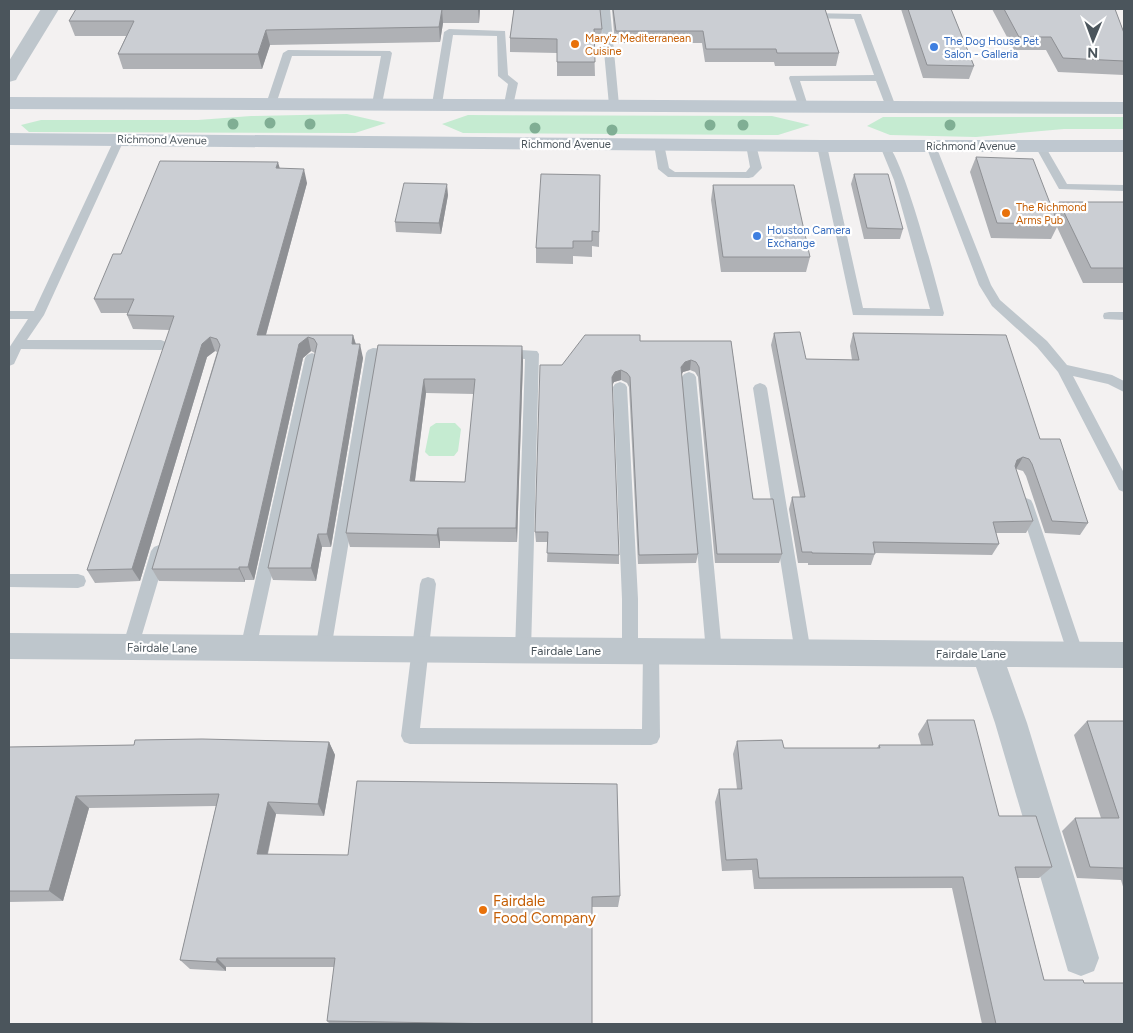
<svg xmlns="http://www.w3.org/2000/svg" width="1133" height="1033" font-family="Figtree,sans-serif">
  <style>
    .green { fill: #c5ebd1 }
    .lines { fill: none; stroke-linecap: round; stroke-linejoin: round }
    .service { fill: #bec6cc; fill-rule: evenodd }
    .minor { fill: #bec6cc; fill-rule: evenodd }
    .secondary { fill: #bfc8d0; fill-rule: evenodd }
    .tree { fill: #80ae94 }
    .wall { fill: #afb1b5; fill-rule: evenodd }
    .shaded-wall { fill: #8e9094 }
    .building { fill: #cbced3; stroke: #8e9094; fill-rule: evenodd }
    .food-dot { fill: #e8710a; stroke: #fff; stroke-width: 2 }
    .shop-dot { fill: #3f7fe0; stroke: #fff; stroke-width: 2 }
    .labels { text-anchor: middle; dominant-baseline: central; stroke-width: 4.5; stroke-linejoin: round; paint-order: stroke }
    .far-food-label { font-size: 11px; fill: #c56008; stroke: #fff; text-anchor: start }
    .far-shop-label { font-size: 11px; fill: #366cbe; stroke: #fff; text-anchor: start }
    .far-street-label { font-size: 11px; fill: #4b555c; stroke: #fff }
    .street-label { font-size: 12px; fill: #4b555c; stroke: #fff }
    .near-food-label { font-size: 15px; fill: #c56008; stroke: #fff; text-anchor: start }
  </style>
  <rect width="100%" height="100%" fill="#f3f1f1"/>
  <path class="green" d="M347 114 386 123 355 133 29 132 21 125 41 120H198L251 116Z
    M468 115 772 116 810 125 778 135 463 133 442 124Z
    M883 117H1124V129H1064L976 137 890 135 867 126Z
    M436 423H455L461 429 458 451 454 456H429L425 452 430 427Z"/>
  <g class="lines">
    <path class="service" d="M600 9H610L619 105 614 108 609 105Z
      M808 13 861 14 896 107 895 109H887L886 107 876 81H800L808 106 803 109 799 108 789 78 790 76 874 75 854 19 805 18 803 16Z
      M449 29 505 31 508 75 518 83 513 106 509 107 504 104 508 84 498 76 497 36 453 35 442 104 437 107 433 106 432 104 444 32Z
      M288 50 390 51 392 53 382 104 377 107 372 104 381 56H292L276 104 271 107 267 106 266 104 283 53Z
      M119 137 124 140 44 315 27 340H161L166 342 168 345 166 348 161 350 21 349 14 364 9 366V348L28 319H9V311H34L114 140Z
      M659 141 664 144 669 168 675 172H746L750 167 746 145 751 142 756 145 762 168 753 177 749 178 668 177 658 169 654 144Z
      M822 143 827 146 863 308 930 309 894 180 880 146 885 143C901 147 938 290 944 313L943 316 853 315 817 146Z
      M931 143 936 146 991 285 1000 300 1047 341 1067 365 1112 375 1124 381V392L1108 384 1073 376 1124 473V492L1119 490 1058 372 1037 347 992 306 979 285 926 146Z
      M1040 143 1045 146 1067 184 1124 185V191L1059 189 1035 146Z
      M1109 312H1124V320L1104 319 1103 316 1104 313Z
      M373 348 400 350 402 353 400 356 379 358 331 650 329 655 323 657 317 655 315 650 366 353 368 350Z
      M503 349 537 351 539 354 531 651 529 656 523 658 517 656 515 651 525 359 498 357 496 354 498 351Z
      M312 353 317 355 319 358 256 649 254 654 248 656 242 654 240 649 305 358 307 355Z
      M689 372 694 374 696 377 722 652 720 657 714 659 708 657 706 652 682 377 684 374Z
      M620 382 625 384 627 387 638 599V652L636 657 630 659 624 657 622 652V599L613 387 615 384Z
      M760 383 765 385 767 388 811 653 809 658 803 660 797 658 795 653 753 388 755 385Z
      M1026 498 1031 500 1033 504 1084 655 1082 660 1076 662 1070 660 1068 655 1019 504 1021 500Z
      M159 545 164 547 167 551 138 648 136 653 130 655 124 653 122 648 151 551 154 547Z
      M9 574H78L84 576 86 581 84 586 78 588 9 587Z
      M428 577 434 579 436 584 420 728 642 729 643 652 645 647 651 645 657 647 659 652 660 737 657 743 651 745 410 744 404 742 401 736 420 584 422 579Z"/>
    <path class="minor" d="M41 9H59L18 76 16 80 9 82V61Z
      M9 633 1124 642V668L1007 667 1027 723 1099 958 1094 971 1081 976 1068 971 995 723 976 667 9 659Z"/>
    <path class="secondary" d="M9 97 1124 102V114L9 109Z
      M9 133 822 140H1124V152H822L9 145Z"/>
  </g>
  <g class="tree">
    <circle cx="270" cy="123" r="5.5"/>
    <circle cx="233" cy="124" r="5.5"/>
    <circle cx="310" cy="124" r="5.5"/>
    <circle cx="710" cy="125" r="5.5"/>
    <circle cx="743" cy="125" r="5.5"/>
    <circle cx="950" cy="125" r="5.5"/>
    <circle cx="535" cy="128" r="5.5"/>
    <circle cx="612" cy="130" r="5.5"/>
  </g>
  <path class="wall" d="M76 9H480L479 23H443L440 42 270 45 262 69H123L118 54 126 36H75L69 21Z
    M514 9 602 29 601 43H594L595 76H557V53L510 52V38Z
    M612 9H825L839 53 836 66H775L774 62H705L702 43H615Z
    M901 9H951L974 66 969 79 923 78Z
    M992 9H1115L1124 33V75L1058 72 1046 50H1014Z
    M976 157 1054 213 1059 202H1124V283H1083L1057 227 1051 239 991 238 970 172Z
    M280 168 307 183 266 335H353L356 344 363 358 331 547H322L316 581 273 580 268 568 315 353 311 351 303 358 254 580H245V582L159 581 152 569 217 352 215 351 207 357 140 581 95 583 87 570 170 330 133 329 127 315 128 313H101L94 299 121 254Z
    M854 174 903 229 900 239H864L851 184Z
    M600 175 599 247 592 246V257L573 256V264L536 263V248Z
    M713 185 810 257 806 272H721L711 200Z
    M448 195 441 234 396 232 395 222Z
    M774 333 806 359 852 360 850 346 853 333 1040 439 1088 523 1080 535 1045 533 1026 476 1023 471 1016 469 1033 521 1026 533H996L999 544 992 555 875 553 871 565H808V563H798L789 509 792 497H800L771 345Z
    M640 341H731L753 499 782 554 779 563H715L698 377 695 372 690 370 683 372 682 374 698 554 696 563 638 564 629 387 627 383 621 380 614 382 612 386 619 555V564L547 562 548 542H536L535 532 562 365Z
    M378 345 522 346 523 361 517 542 440 541V548L350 547 346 533ZM426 393 474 394 465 482 415 481Z
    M927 720 999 816 1052 867 1039 878H1018L1044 980 1084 983 1124 1024H982L952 888 754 889 752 870 722 871 715 802 719 789H737L733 754 737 741 784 748H877L879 745H921L918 734Z
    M1087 721H1124V890L1121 880 1077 878 1062 831 1075 818H1101L1074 735Z
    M329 742 335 755 324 816 276 814 268 854 620 896 618 907H592V1024H330L327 1021 334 967H226V971L190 969 180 960 216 806 89 808 63 901 9 902V747Z"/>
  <path class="shaded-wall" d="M442 9 443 23 440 42 439 27Z
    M478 9H480L479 23Z
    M266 30 270 45 262 69 258 54Z
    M278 162 282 176 276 168Z
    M304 169 307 183 262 349 257 335Z
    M447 184 448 195 441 234 439 223Z
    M353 335 357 349 352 344Z
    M210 337 215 351 207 357 140 581 132 569 202 344Z
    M308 337 311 351 303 358 254 580 248 567 299 344Z
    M360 344 363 358 331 547 327 534Z
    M522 346 523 361 517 542 516 528Z
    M691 360 690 370 683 372 680 377 681 367 685 362Z
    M621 370V380L614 382 611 387 612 377 615 372Z
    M424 379 426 393 413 495 410 481Z
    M1023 457 1016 469 1010 472 1017 460Z
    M438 528 440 541V548L437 535Z
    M318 534 322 547 316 581 311 568Z
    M239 567 245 580V582L239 569Z
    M329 742 335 755 324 816 318 804Z
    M76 796 89 808 63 901 49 891Z
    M268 802 276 814 265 865 257 854Z
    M217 958 226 967V971L216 962Z"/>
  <path class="building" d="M76 9H442L439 27 266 30 258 54H118L134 21H69Z
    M514 9H600L602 29H594L595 62H557V39L510 38Z
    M613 9H825L839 53H777L776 49H706L703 31H616Z
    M908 9H951L974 66 927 65Z
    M1004 9H1115L1124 33V61L1063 58 1051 37H1019Z
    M976 157 1033 159 1058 224 997 223Z
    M160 161 278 162 276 168 304 169 257 335H353L352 344H360L327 534H318L311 568H268L317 344 314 339 308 337 299 344 248 567H239V569H152L220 345 217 339 210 337 202 344 132 569 87 570 174 316 127 315 134 299H94L113 254H121Z
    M541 174 600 175 599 232 592 231V241H573V248H536Z
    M854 174H888L903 229 867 228Z
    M404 183 447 184 439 223 395 222Z
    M713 185H794L810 257H723Z
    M1059 202H1124V268H1091Z
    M800 332 806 359 859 360 853 333 1006 335 1040 439H1060L1088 523 1052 521 1032 464 1029 459 1023 457 1017 460 1015 466 1033 521 993 522 999 544 873 542 875 554 812 553V552H802L792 497H805L774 333Z
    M585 335H640V341H731L753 499H773L782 554H717L699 367 696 362 691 360 685 362 681 367 698 554 639 555 630 377 627 373 621 370 615 372 612 377 619 555 547 553 548 532H535L540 365H562Z
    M378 345 522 346 516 528H438L437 535 346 533ZM424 379H475L465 482 410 481Z
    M927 720H974L999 816H1036L1052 867H1015L1044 980H1083L1084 983H1124V1024H996L963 877 759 878 757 859 726 860 719 789H742L737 741 782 740 784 748H880L879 745H933Z
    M1087 721H1124V868L1090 867 1075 818H1119Z
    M202 739 329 742 318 804 268 802 257 854 348 855 357 781 617 784 620 896 592 897V1024H503L327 1021 335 958H217L216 962 180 960 219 794 76 796 49 891H9V747L134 745 135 740Z"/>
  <g class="food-dot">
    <circle cx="575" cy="44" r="5"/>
    <circle cx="1006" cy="213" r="5"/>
    <circle cx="483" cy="910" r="5"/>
  </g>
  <g class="shop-dot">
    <circle cx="934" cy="47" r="5"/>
    <circle cx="757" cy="236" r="5"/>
  </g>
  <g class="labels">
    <g class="far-food-label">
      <text x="585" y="38">Mary'z Mediterranean<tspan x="585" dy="13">Cuisine</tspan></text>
      <text x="1016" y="207">The Richmond<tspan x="1016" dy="13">Arms Pub</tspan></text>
    </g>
    <g class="far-shop-label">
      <text x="944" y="41">The Dog House Pet<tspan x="944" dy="13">Salon - Galleria</tspan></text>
      <text x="767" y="230">Houston Camera<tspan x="767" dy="13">Exchange</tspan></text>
    </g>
    <g class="far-street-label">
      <text transform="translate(162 140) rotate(1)">Richmond Avenue</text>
      <text x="566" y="144">Richmond Avenue</text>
      <text x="971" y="146">Richmond Avenue</text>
    </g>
    <g class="street-label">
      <text transform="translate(162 648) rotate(1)">Fairdale Lane</text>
      <text x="566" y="651">Fairdale Lane</text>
      <text x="971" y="654">Fairdale Lane</text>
    </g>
    <g class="near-food-label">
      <text x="493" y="901">Fairdale<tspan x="493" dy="17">Food Company</tspan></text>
    </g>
  </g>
  <rect width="1133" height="1033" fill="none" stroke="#4b555c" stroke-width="20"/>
  <g transform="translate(1093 40) rotate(181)" stroke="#ffffff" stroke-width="4" paint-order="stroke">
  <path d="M0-4L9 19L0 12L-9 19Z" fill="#4b555c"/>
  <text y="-8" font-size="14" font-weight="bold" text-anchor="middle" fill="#4b555c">N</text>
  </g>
</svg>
